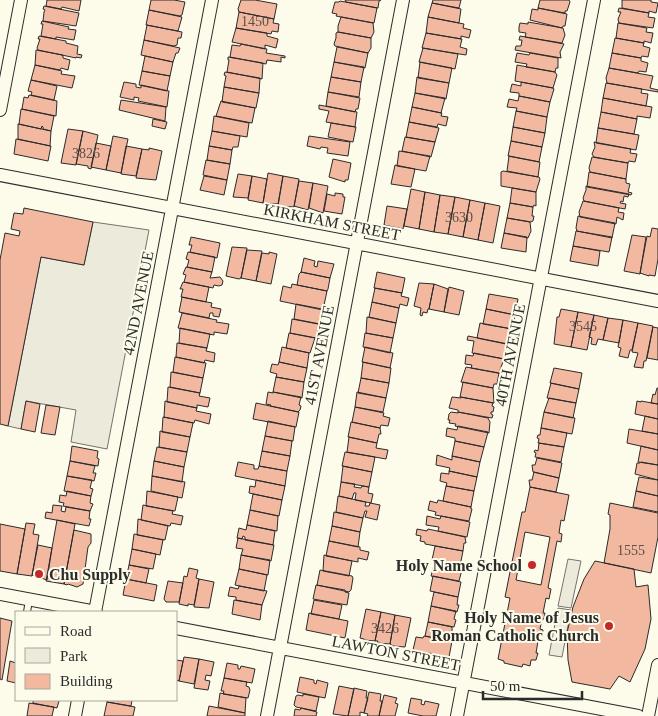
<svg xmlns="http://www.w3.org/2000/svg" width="658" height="716" font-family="Georgia,serif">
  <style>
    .green { fill: #ecebdb; stroke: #74746e }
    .building { fill: #f2b8a0; stroke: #2b2b2b; fill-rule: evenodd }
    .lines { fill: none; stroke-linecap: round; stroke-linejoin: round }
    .lane-casing { stroke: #2b2b2b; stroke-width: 8 }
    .street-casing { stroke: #2b2b2b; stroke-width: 14 }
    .lane { stroke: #fdfbea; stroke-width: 6 }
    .street { stroke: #fdfbea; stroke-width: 12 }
    .poi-dot { fill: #c62828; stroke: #fdfbea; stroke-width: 2 }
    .labels { text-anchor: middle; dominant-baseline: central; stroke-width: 4; stroke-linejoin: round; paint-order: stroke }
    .number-label { font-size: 14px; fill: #5d4e48 }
    .street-label { font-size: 16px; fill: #2b2b2b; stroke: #fdfbea }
    .poi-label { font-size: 16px; font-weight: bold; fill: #2b2b2b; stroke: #fdfbea; text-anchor: end }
  </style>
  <rect width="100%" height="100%" fill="#fdfbea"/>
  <path class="green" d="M93 222 149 230 107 449 71 442 76 410 26 401 21 429 8 426 41 257 84 265Z
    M568 559 581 561 571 608 558 606Z
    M558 608 571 610 562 657 549 655Z"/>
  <path class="building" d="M47 0H81L79 11 62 7 61 9 46 6Z
    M151 0H174L185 2 182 15 180 16 149 10Z
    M241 0H255L277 4 274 19 239 12 238 9Z
    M345 0H381L379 1 378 8 346 2Z
    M433 0H461L459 8 432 3Z
    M540 0H569L570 2 567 11H565V13L538 8Z
    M622 0H651V2L658 3 656 13 649 11V13L622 8Z
    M340 1 377 8 374 23 336 16 337 14 332 13 335 2H339Z
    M432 3 461 9 459 23 428 17Z
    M44 6 79 13 76 26 43 21 44 12 45 10 43 9Z
    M538 8 567 14 565 26H563L562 28 530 20 532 9 538 10Z
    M619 8 649 13 648 17 655 18 653 28 619 23 618 19 621 12H618Z
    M149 10 182 17 178 31 146 25Z
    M239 12 274 19 273 23 279 24 278 32 272 31 271 34 236 28Z
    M341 17 373 23 374 32 371 38 338 32V26Z
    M428 17 464 24 463 28 471 30 469 38 461 36V39L426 33Z
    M42 21 69 27 68 29 76 30 74 40 56 37V39L41 36 43 24H41Z
    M528 22 563 28 565 35 562 43 525 37 526 33 519 32V27L520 23 528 24Z
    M618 23 647 28 646 32 653 33 651 43 644 41V43L616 38Z
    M147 25 182 32 181 38H178L177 45 174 46 144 40Z
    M236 28 267 33V36L278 39 276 48 265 45V49L232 42Z
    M338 32 371 38V48L368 53 335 46 334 44 336 38V33Z
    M426 33 462 39 460 47 467 49 466 55 422 48Z
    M39 36 66 41V43L78 46 77 54 82 55 81 58 76 57V58L38 50 37 48 40 39H38Z
    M520 36 564 44 560 52 561 58 515 50 516 46H521L522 40H519Z
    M615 38 644 43 643 46 650 48 648 57 642 56 641 58 612 53Z
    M144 40 180 48 178 53H176L173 62 141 55Z
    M241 44 267 49 266 53 285 56V58L281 57V62L267 60 266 64 230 57 232 45 240 46Z
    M337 47 368 53 365 68 334 62Z
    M423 48 458 54 455 69 419 62Z
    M36 50 63 55V58L70 60 68 70 61 68 60 70 35 65Z
    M517 53 529 55 530 53 558 58V68H556L555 72 526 67 527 64 515 62Z
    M612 53 641 58V61L648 63 646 72 639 71 638 73 609 68Z
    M145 56 173 62 170 76 142 71Z
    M228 57 263 63 262 79 227 72 229 60H228Z
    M334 62 364 67 361 82 331 77Z
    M420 62 452 68 449 83 418 78Z
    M35 65 62 71 61 74 75 76 72 88 31 80Z
    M517 65 555 72 557 75 553 88 515 81Z
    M609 68 653 76 650 88 658 90V92L607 83 606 78Z
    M142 71 170 76 167 91 139 85Z
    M225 72 260 78 259 93 224 87 226 76 224 75Z
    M331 77 361 82 359 97 328 92Z
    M417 77 449 83 446 99 415 93Z
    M31 80 57 86 54 100 31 95 32 92 28 91Z
    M124 82 136 84V87L141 88V85L169 91 167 107 138 101 139 98 134 97V100L120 97Z
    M521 82 553 88 554 89 550 102 519 96V93L510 92 512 84 521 86Z
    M606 83 642 89 641 93 648 94 646 106 603 98Z
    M224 87 259 93 256 108 222 102Z
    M328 92 360 98 358 109H356L355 112 326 106Z
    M415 93 445 98 441 113 412 107Z
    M29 95 57 101 56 116 22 109 24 97 28 98Z
    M519 96 550 102 547 117 516 111 517 108 507 107 509 99 518 101Z
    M603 98 652 107 650 118 637 116V119L601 112Z
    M121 100 166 107 165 121 119 110Z
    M221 101 255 108 252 123 216 116Z
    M319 105 357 112 355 127 326 122 329 111 319 109Z
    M412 107 442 113 441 116 448 117 446 126 438 124 437 127 409 122Z
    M21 109 54 116 51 131 43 129V127L42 126 41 129 19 124Z
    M516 111 547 117 545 133 513 127Z
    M601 112 637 119 634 134 598 128Z
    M214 116 249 123 247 137 212 131Z
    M153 119 167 122 165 129 152 126Z
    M409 122 439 128 435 142 406 137Z
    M331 123 356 127 353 142 328 137Z
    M18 124 51 131 50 146 18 139Z
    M513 127 545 133 542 147 511 141Z
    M598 128 639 135 636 150 596 143Z
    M68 129 83 131 76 165 61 163Z
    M83 131 98 135 91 169 88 168V166L76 164Z
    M212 131 240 136 238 147H233L232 150 209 146Z
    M113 136 128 139 121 173 106 170Z
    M309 136 350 142 348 156 327 153 328 148 321 147 320 149 307 146Z
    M405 137 435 142 431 157 402 151Z
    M16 139 51 146 48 161 14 154Z
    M511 141 542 147 539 162 508 156Z
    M594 142 631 149 630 153 637 154 635 162 629 161 628 163 594 157 592 154 595 147Z
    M96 143 111 146 106 170 91 167Z
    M126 146 142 149 136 176 121 174Z
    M209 146 232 150 230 164 207 160Z
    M149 148 162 151 156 180 136 178 142 149 149 150Z
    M399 151 430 156 426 171 397 166Z
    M509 156 540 162 538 177 507 171Z
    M592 157 628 163 626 179 590 172 589 168Z
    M333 159 351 163 348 180H345V182L329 177Z
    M206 160 230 164 227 180 203 175Z
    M395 165 415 169 411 187 391 184Z
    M503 171 539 177 540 179 536 192 501 186V172Z
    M589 172 626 179V183L630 184 628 192 632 193 631 195 587 187Z
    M268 173 283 176 278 204 263 203Z
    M238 174 252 176 248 198 233 197Z
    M204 176 227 180 224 195 200 190Z
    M252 176 267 179 263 203 248 200Z
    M283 176 299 179 294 207 278 206Z
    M299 181 313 183 308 210 294 206Z
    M313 183 328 186 323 213 309 208Z
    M586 186 629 194 628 197 624 196 623 202 621 201 620 203 626 204 625 209 584 201 583 198 586 190Z
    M512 188 536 192V206L534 205 533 207 510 203Z
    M411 189 425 192 419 229 404 226Z
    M425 192 440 195 434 232 419 229Z
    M335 193 343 194V197H345L342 214 324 211 327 194 335 196Z
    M440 195 455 197 448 234 434 232Z
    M455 197 470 200 463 237 448 234Z
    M470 200 485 203 478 240 463 237Z
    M583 201 619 208 618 212 624 213 623 220 617 217 616 224 580 217 579 212Z
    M485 203 500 206 493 243 478 240Z
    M510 203 533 207 532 216H534L533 221 531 222 507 218Z
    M387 206 407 209 403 229 384 225Z
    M24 208 93 222 84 265 41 257 8 426 0 424V260L5 233 19 236 20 231 11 229 14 213 23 214Z
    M578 216 615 223 612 238 577 231 576 228Z
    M507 218 530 222 531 231 528 238 504 233Z
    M652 228 658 229V259L655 276 649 275V276L640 273 647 236 650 237Z
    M576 231 612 237 609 252 573 246Z
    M504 233 527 237 526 252 501 248Z
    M632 235 646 237 640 274 624 271Z
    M191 237 220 243 217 258 190 252 192 245H189Z
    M573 246 600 251 598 266 570 261Z
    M232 247 247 248 241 278 239 279 226 276Z
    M247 250 262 251 256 281 241 278Z
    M188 252 215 257 212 272 187 267 189 260 186 259Z
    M269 252 277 254 271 284 256 281 262 253 269 254Z
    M304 258 315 261 314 266 317 267 318 261 334 264 330 278 301 272Z
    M186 267 212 272 210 278 220 277 223 281 222 285 219 286 214 285 213 288 184 282 186 275 183 274Z
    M301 272 330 278 328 289 327 291 297 285 299 274Z
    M377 272 405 278 402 293 374 288Z
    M183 282 209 287 206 302 181 297 183 289H180Z
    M419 283 434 284 429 309H428L427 313 423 312 422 316 420 315 421 308 414 306Z
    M292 284 327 291 323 310 280 301 283 286 291 288Z
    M434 284 448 289 444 312 429 309Z
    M449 287 464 291 459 315 444 312Z
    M375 288 402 293 401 296 409 298 407 306 400 304 399 308 372 302Z
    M489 294 518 299 515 315 486 309Z
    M182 297 212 303 211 307 221 309 219 317 213 316V313H210L209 318 179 312Z
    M372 302 399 308 396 323 369 317Z
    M296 304 322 309 320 324 294 319Z
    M486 309 515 315 512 329 483 324Z
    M561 309 578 312 571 347 554 344 557 317H559Z
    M578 312 594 315 587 350 571 347Z
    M182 313 217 320 216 322 229 324 227 334 214 332V335L178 328Z
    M594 315 608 318 603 340 598 339 596 345 591 344 592 338 589 337Z
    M367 317 396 323 393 338 366 333Z
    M608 318 623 320 619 343 603 340Z
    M292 319 318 324 319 326 316 338 290 333Z
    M623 320 638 323 632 350H630L628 358 619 356 621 348 618 347Z
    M480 323 512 329 510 341 507 340 506 344 477 338Z
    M638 323 653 326 646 361H644L643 368 634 367 638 353 632 352Z
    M653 327 658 328V360L647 358Z
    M180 328 210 334 207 348 179 343Z
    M289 333 315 338 310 353 286 348Z
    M365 333 393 338 390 353 363 347Z
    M468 336 508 344 504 359 472 353 474 341 467 340Z
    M177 343 207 348 206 351 215 353 214 362 205 360 204 363 176 357Z
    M282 347 309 353 307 368 279 362Z
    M365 347 393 353 390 368 362 362Z
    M474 353 504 359 500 370H503V374L471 368 472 365 465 364 466 355 473 356Z
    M175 357 206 363 203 378 173 372Z
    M279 362 307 368 304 382 276 377 277 374 270 372 272 364 278 365Z
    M363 362 391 368 389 383 361 378Z
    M466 367 499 373 497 384H494L493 388 461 382Z
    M554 368 582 373 579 389 550 383Z
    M171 372 203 378 200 393 170 387Z
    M276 377 304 382 302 398 273 392Z
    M361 378 389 383 386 398 358 393Z
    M463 382 493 388 494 403 460 397Z
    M551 383 579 389 576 403 547 398Z
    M168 387 200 393 199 396 210 398 208 407 197 405V408L167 402Z
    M657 388H658V404L651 403 653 394 655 395Z
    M268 392 273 393V392L301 397 299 405 301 406 300 410 298 412 270 406 271 405 266 404Z
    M357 392 386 398 383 412 355 407Z
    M452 397 461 398V397L493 403 492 406 494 407 493 412H491V414L493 415 492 418 458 412V410L449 408Z
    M549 398 576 403 573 418 544 412Z
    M26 401 40 404 35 432 21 429Z
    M165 401 197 408 196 411 211 414 209 424 195 420 194 423 164 417Z
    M637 401 641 402V401L658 404V419L635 414Z
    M256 403 299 412 296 427 253 419Z
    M46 405 60 407 55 435 41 433Z
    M355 407 384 413 383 416 390 418 388 426 381 425 380 428 352 422Z
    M451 412 458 413V412L488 418 490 422 489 433 455 426 456 424 449 423 450 420H448L449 414Z
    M544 412 575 418 572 434 541 428Z
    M645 416 658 419V434L642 431Z
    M163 417 193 423 190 437 162 432Z
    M268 421 295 427 293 441 265 436Z
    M351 422 380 428 381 434H379L377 443 348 437Z
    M458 426 488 432 484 447 455 441V438L446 436 447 428 457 430Z
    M541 428 567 433 564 447 538 443 539 439 537 438 538 435H540Z
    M629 429 658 434V450L627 443Z
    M160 431 190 437 187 452 159 447Z
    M265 436 292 441 290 456 262 451Z
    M349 437 377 443 376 448 388 450 386 459 347 452Z
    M455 441 484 447 480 462 452 456Z
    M539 443 564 447 561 462 535 457 536 453 534 452 535 450 538 451Z
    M72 446 98 451 97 458 99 459 98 466 70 461Z
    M641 446 658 450V465L638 462Z
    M157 447 187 452 184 467 154 461Z
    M262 451 290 456 287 471 259 466Z
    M345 452 375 457 372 472 342 466Z
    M437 455 452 460V456L480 462 477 477 449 471 450 468 436 465Z
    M537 458 562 463 559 478 533 472 532 465H535Z
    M70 461 95 466 93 473H96L94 481 67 476Z
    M154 461 184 467 182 482 152 476Z
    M238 462 254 465V469H258L259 466 287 471 285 486 235 476Z
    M641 462 658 465V480L635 474 637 463H640Z
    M343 466 372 472 369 487 341 482Z
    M449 471 477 477 474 491 446 486 447 483 440 481 441 473 449 474Z
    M534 472 559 478 556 492 530 487 529 480H532Z
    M67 476 92 480 90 488 93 489 91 496 64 491Z
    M152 476 185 482 182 498 151 491Z
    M639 477 658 480V496L636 491Z
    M256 480 285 486 282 500 249 493 250 486 255 487Z
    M341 482 355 484 354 487 361 488 362 486 369 487 368 493 373 494 371 503 355 500 356 493H354L352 499 339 496Z
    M446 486 474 491 471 507 443 501Z
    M530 487 569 495 564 521 561 520 559 533 562 534 561 542 557 541 548 588 551 589 549 599 546 598 543 613H545L544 619H542L540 629 543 630 542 636 539 635 536 653H538L536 660H531L530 666 523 664 522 667 504 663V661L498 659 510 598 505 597 522 512H525ZM525 532 550 537 541 585 516 580Z
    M67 491 91 496 90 503 93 504 90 511 63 506 64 503 59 502 60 495 66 496Z
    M147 491 178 497 175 511 146 506Z
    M636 491 658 496V512L633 507Z
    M253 494 282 500 279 516 250 510Z
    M338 496 366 502 365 506H369L370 503 380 505 377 520 365 517 367 511H365L363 518 336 512Z
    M438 500 471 507V509H472L469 521 435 515 436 512 428 510 430 501 437 503Z
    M610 503 658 513V537L651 573 604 563 610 529V515L608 514Z
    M53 505 62 506 61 511 65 512 66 507 90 511 89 519H91L89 526 45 518 46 512 52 513Z
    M143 505 173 511 172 514 183 516 181 525 171 523 170 526 141 520Z
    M250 510 278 516 277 531 247 525Z
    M334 512 363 518 360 532 332 526Z
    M427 516 440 519 441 516 470 522 467 537 438 531 439 527 426 525Z
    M138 519 168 526 165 540 137 535Z
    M57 520 75 524 64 584 46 581Z
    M26 523 35 524 33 534 39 535 32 576 17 574Z
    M0 524 25 529 17 574 0 571Z
    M247 525 275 531 273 545 245 540V537L243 536 242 539 237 538 239 528 246 530Z
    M332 526 360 532 358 547 329 541Z
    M417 529 427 531 428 529 465 537 466 543H464L463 551 425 544V542L420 541 421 536 416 535Z
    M74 530 91 534V543L88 547 83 584 77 587 68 584 67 585 64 584Z
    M134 534 163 540 160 555 132 549Z
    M238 538 274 545 271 561 241 555 243 549 236 548Z
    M329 541 360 547V550L369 552 367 560 358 558V562L326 556Z
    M38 545 52 548 47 580 32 575Z
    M435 546 463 551 460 566 432 560Z
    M132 549 156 554 153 569 129 565Z
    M241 555 270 560 268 575 239 569Z
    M324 555 352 561 349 576 323 571Z
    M435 561 463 566 459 581 431 576Z
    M595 561 634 569 636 587 648 585 651 619 645 649 630 682 619 676 610 689 572 682 568 660 567 633 573 607 584 579Z
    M129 565 149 569 146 583 126 579Z
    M189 568 198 570 196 578 199 579 194 605 188 604V606L179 604 184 576 187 577Z
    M239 569 267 575 264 591 235 585Z
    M320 570 352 576 353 578 351 590 349 592 317 585Z
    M433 576 461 582 458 597 430 591Z
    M126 579 157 585 154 601 123 595Z
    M199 579 214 582 209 608 194 607Z
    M168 581 183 583 179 602H166L164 599Z
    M316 585 345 590V592L349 593 347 605 313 599Z
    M239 586 267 591 262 605 236 600V597L228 596 230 587 238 589Z
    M434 592 458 597 457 605H459L457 612 431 606Z
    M234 600 262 605 260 620 232 614Z
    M314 600 342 605 339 619 311 614Z
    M431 606 456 611 454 619 456 620 454 627 428 622Z
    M366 609 381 612 375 641 364 640V639L360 638Z
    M381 612 395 615 390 644 377 643 378 641H375Z
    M309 613 348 621 345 638 306 630Z
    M395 615 411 618 405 647 393 646 390 644Z
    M0 618 12 621 2 680 0 679Z
    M428 622 452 627V641L425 636Z
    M424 636 452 641 449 657 413 650 416 637 423 638Z
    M184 657 199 659 194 684 179 681Z
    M199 659 214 662 211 676 206 675 205 680 210 681 208 690 194 688Z
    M176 660 183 661 179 681 176 680Z
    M10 661 16 663V683L7 681Z
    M227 663 238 665V669H240L241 666 255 669 252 683 224 678Z
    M300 677 314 680V683L316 684 317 680 328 683 325 698 297 692Z
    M224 678 247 682 246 686 249 687 250 690 248 698 223 694 224 691H221Z
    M339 686 354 689 348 716 333 714Z
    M354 688 367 691 366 698H368L364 713 360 712V716H348Z
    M369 692 381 694 380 701H382L379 716H367L368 714 364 713Z
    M220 693 246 698 245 713 218 707Z
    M303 694 319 697 316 711 296 707 294 705 296 696 298 695 303 696Z
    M384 695 397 698 395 703 398 704 395 716H379Z
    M411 698 422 700 421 704 424 705 425 701 439 704 436 716H423L408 713Z
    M33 700H58L59 701 57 708 33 703Z
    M107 700H132L131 706 107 702Z
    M107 702 135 707 133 716H104Z
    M29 703 54 707 52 716H27Z
    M209 706 245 713V716H207Z
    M301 708 317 712 316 716H294L295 709 300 710Z"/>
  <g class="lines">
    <defs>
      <path id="lane" d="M27 612 29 600"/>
      <path id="street" d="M0 110 21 0
        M0 175 658 301
        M0 594 96 612
        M95 612 212 0
        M176 628 638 716
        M75 716 78 700
        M267 716 403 0
        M457 716 594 0
        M648 716 658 665"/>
    </defs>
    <use href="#lane" class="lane-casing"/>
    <use href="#street" class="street-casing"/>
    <use href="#lane" class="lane"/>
    <use href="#street" class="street"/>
  </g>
  <g class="poi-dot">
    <circle cx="532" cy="565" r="5"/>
    <circle cx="39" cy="574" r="5"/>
    <circle cx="609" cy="626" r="5"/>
  </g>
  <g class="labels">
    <g class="number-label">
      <text x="255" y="21">1450</text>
      <text x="86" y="153">3826</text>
      <text x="459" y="217">3630</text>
      <text x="583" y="326">3545</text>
      <text x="631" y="550">1555</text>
      <text x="385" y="628">3426</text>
    </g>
    <g class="street-label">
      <text transform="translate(332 222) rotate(11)">KIRKHAM STREET</text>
      <text transform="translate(138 303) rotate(-79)">42ND AVENUE</text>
      <text transform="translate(319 355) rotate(-79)">41ST AVENUE</text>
      <text transform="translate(510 355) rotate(-79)">40TH AVENUE</text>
      <text transform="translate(396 653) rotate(11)">LAWTON STREET</text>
    </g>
    <g class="poi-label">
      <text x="522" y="565">Holy Name School</text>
      <text x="49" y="574" text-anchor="start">Chu Supply</text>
      <text x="599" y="617">Holy Name of Jesus<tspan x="599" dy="18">Roman Catholic Church</tspan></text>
    </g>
  </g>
  <rect x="15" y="611" width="162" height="90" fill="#fdfbea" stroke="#a9a89e"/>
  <rect x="25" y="627" width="25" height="8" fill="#fdfbea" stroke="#a9a89e"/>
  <text x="60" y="636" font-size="15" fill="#2b2b2b">Road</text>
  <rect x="25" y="648" width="25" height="15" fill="#ecebdb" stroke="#a9a89e"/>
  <text x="60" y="661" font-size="15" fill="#2b2b2b">Park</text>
  <rect x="25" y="674" width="25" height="15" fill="#f2b8a0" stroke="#a9a89e"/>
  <text x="60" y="686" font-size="15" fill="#2b2b2b">Building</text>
  <path d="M483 691v8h99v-8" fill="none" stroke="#2b2b2b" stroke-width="2.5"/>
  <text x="490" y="691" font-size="15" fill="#2b2b2b" stroke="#fdfbea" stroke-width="4" paint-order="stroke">50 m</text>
</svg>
